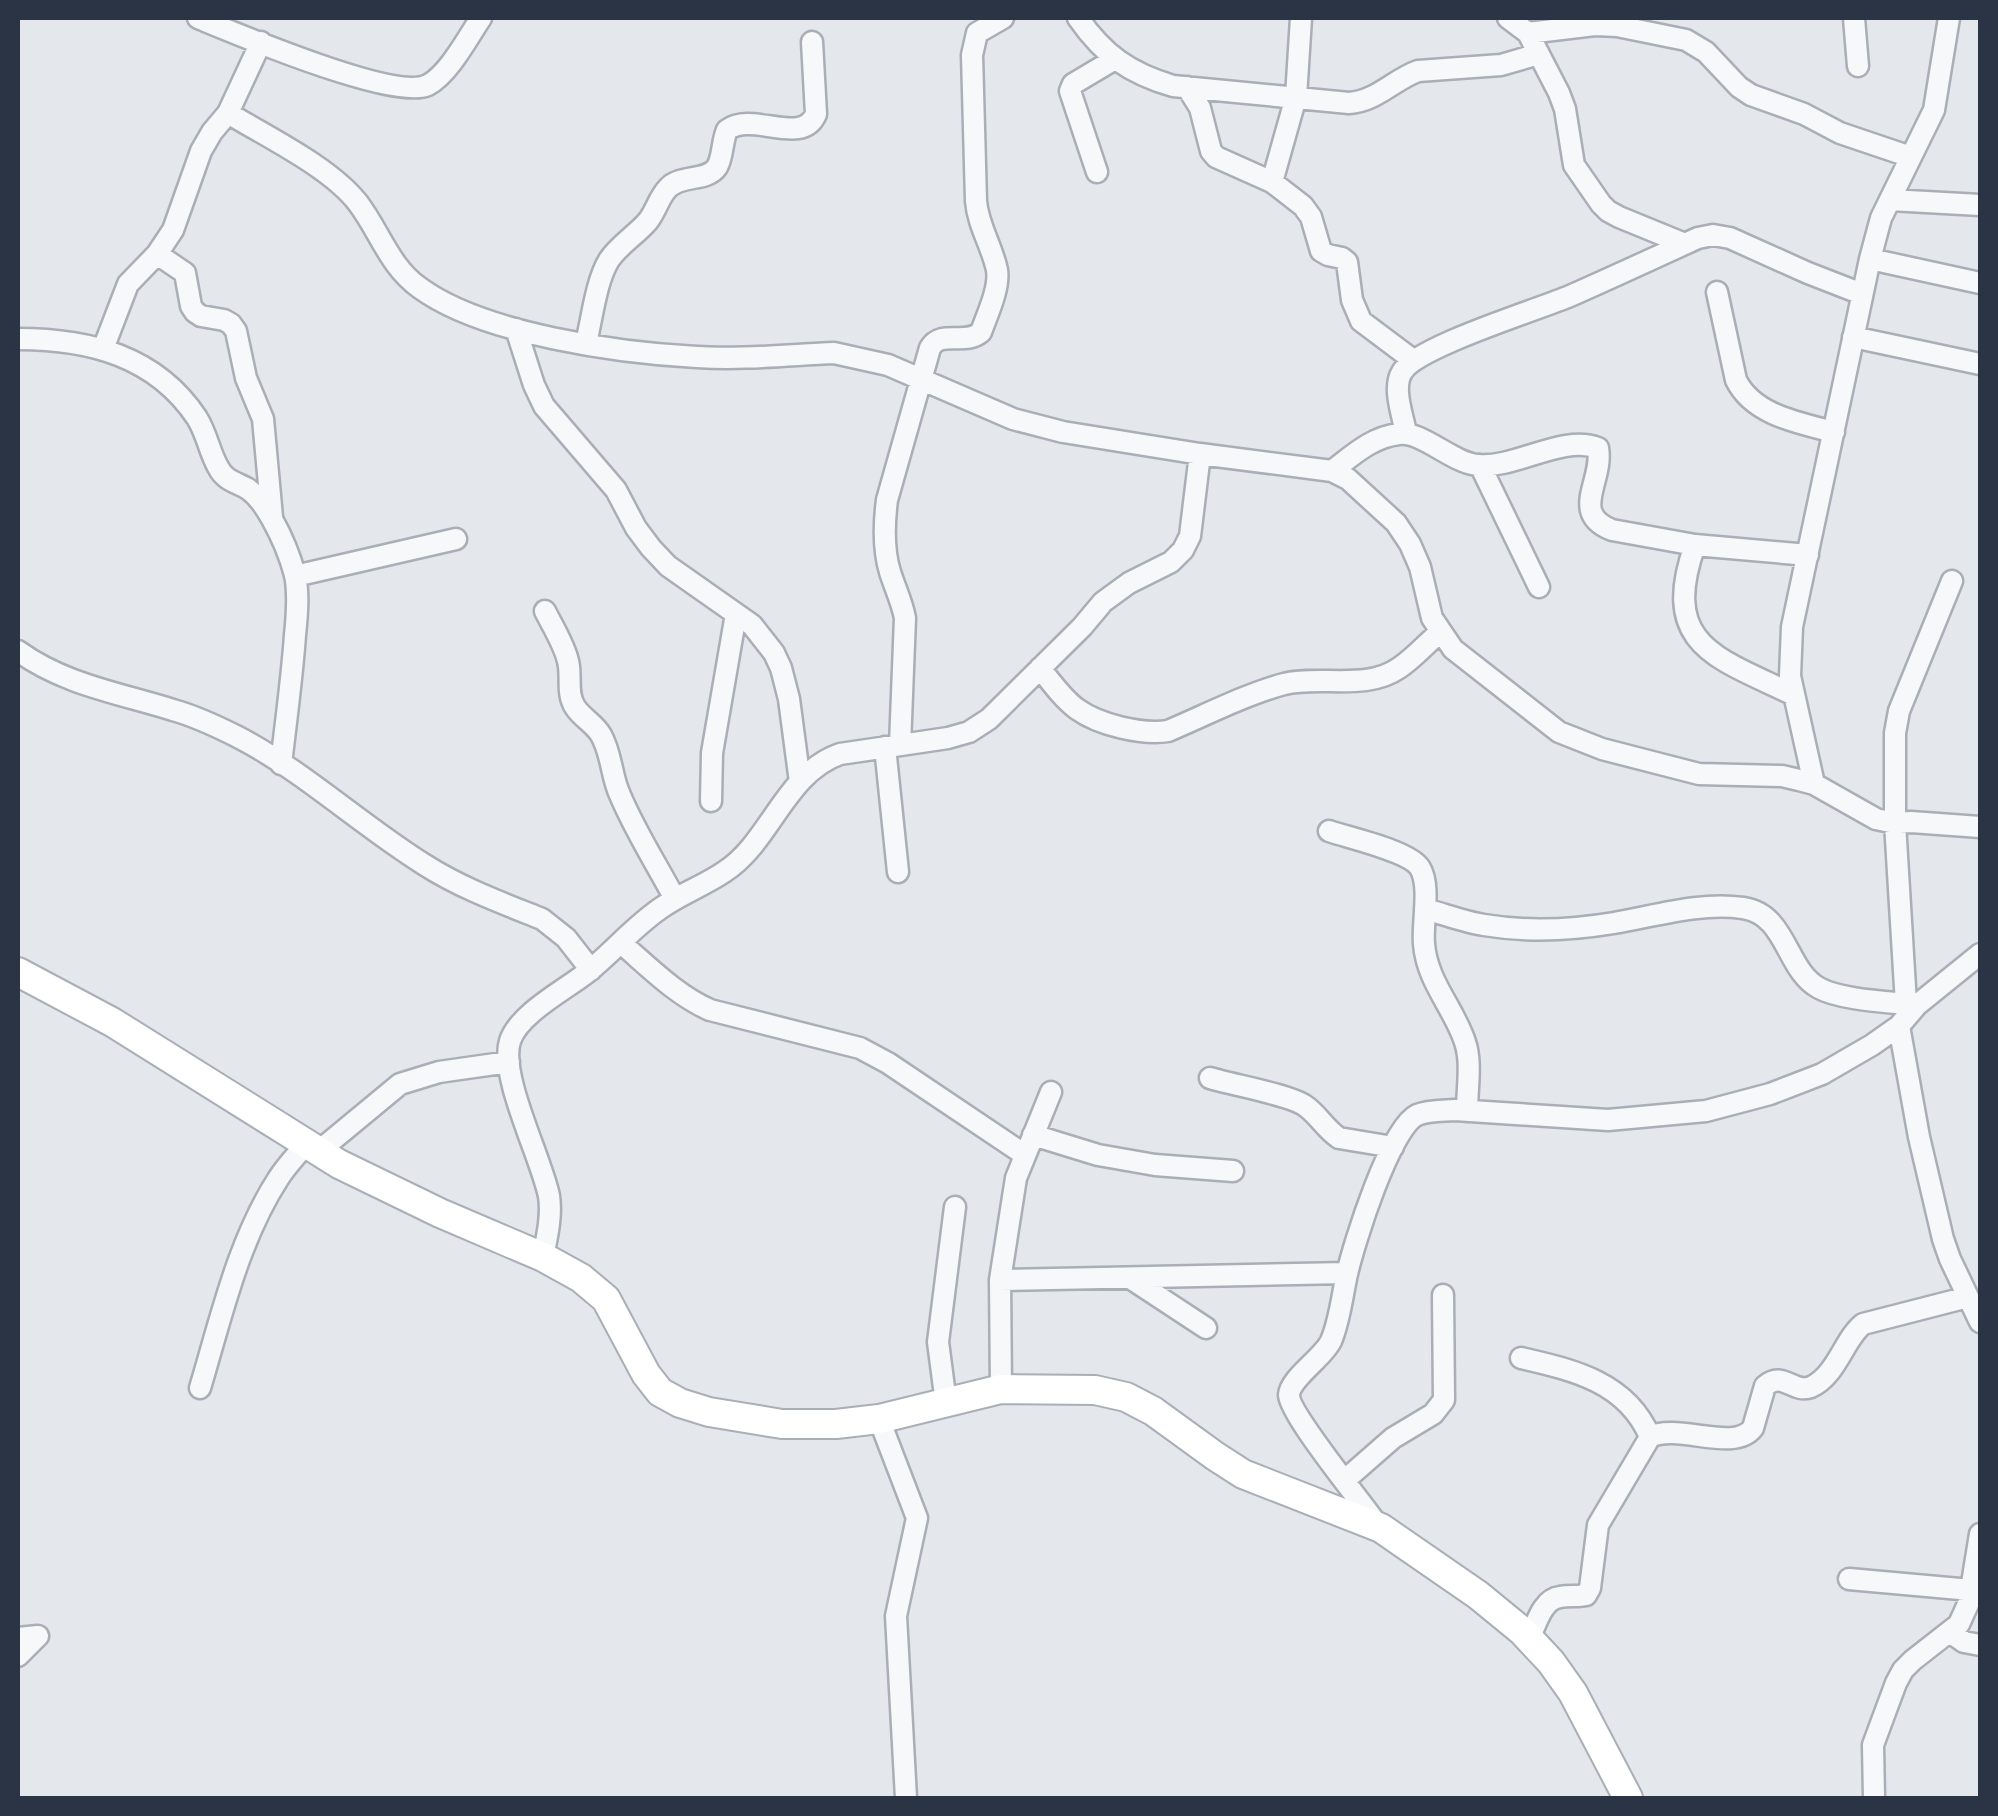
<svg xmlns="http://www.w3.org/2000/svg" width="1998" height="1816" font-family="Rubik,sans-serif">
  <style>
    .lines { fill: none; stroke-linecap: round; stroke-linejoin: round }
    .street-casing { stroke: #a9aeb7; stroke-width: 25 }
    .secondary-casing { stroke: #a9aeb7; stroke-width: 32 }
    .street { stroke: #f7f8fa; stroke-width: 20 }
    .secondary { stroke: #fff; stroke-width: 28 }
  </style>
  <rect width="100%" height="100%" fill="#e4e7ec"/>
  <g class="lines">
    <defs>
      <path id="street" d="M198 18C237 34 395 101 428 85 449 74 468 37 481 18
        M1078 18C1104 55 1129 73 1173 86L1349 103C1377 101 1393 80 1418 71L1501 65 1539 54
        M1508 18 1528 33 1559 93 1565 109 1574 165 1601 204 1608 211 1619 217 1685 244
        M1854 18 1858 66
        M1528 33 1595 25 1617 26 1686 40 1706 52 1739 87 1751 95 1804 114 1840 133 1911 157
        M1187 87 1200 108 1211 151 1216 157 1272 182 1303 206 1311 217 1321 251 1328 255 1342 258 1347 262 1352 300 1361 321 1413 360
        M228 113C267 137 330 167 358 203 380 232 389 266 420 288 483 334 619 353 697 357 742 360 789 355 834 353L888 365 1013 419 1063 432 1200 454 1332 471 1348 479 1396 523 1410 544 1420 567 1432 618 1453 649 1559 732 1602 749 1699 774 1782 776 1799 780 1814 784 1876 819 1895 823 1911 822 1980 827
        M1097 172 1070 91 1073 84 1115 59
        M1272 182 1296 97 1301 18
        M1890 200 1980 205
        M157 254 185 273 191 306 195 312 201 316 224 320 231 324 236 331 246 378 263 419 272 517
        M1870 259 1980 283
        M1717 292 1736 380C1753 415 1799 423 1834 432
        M516 329 534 385 544 406 616 490 636 528 651 548 668 566 752 625 774 653 781 668 789 699 800 782
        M1853 337 1980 364
        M18 339C89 339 156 356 197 418 207 434 209 451 218 467 225 481 236 482 248 489 258 496 266 508 272 519 281 535 290 556 295 575 299 594 297 616 295 635 292 678 286 721 281 764
        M586 343C592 319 596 281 609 260 619 245 636 235 648 221 656 211 659 197 668 188 681 174 707 182 717 167 723 157 722 141 727 130 753 111 802 147 816 114L812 42
        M103 349 128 284 157 254 173 230 201 151 212 132 228 113 261 42
        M1406 433C1403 416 1392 388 1402 372 1416 347 1537 310 1570 296 1613 277 1656 257 1698 238L1713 235 1730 238 1808 273 1862 294
        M1480 465 1539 587
        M1332 471C1353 455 1372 437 1399 434 1422 431 1451 462 1477 465 1515 469 1563 434 1598 448 1604 481 1569 513 1612 530L1695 545 1808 555
        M1695 545C1659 646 1718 658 1794 695
        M295 576 456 539
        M545 611C553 627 564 644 568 661 572 676 566 693 575 707 582 718 595 724 601 735 612 754 611 776 620 795 635 831 657 865 675 899
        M18 651C65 685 119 693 173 710 195 716 216 726 236 736 301 769 362 826 425 865 461 888 502 903 542 919L566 938 591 970
        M1040 668C1051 682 1063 699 1077 709 1099 725 1142 735 1168 731 1206 715 1244 695 1284 684 1321 675 1366 691 1399 668 1413 659 1426 644 1440 632
        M900 745 905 618C902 602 895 588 890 572 883 549 884 523 887 500L930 348C941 329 965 346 981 332 987 315 1000 288 997 270 992 246 978 226 976 201L972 55 977 33 1003 18
        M885 747 898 872
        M1814 784 1790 676 1792 627 1870 259 1881 218 1934 110 1949 18
        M711 801 712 753 736 614
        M1329 831C1349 838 1410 851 1420 868 1431 886 1422 923 1424 944 1427 982 1454 1008 1465 1042 1472 1062 1467 1089 1467 1111
        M1425 909C1444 914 1464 922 1484 925 1526 932 1572 930 1614 923 1656 916 1699 902 1743 908 1787 914 1786 971 1819 988 1840 1000 1891 1002 1917 1005
        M621 943C649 967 676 995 710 1010L860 1048 888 1063 1025 1155
        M1906 1004 1895 823V733L1899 711 1952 581
        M1899 1026 1919 1137 1943 1239 1950 1259 1980 1322
        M1210 1078C1233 1085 1286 1094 1304 1105 1318 1114 1325 1129 1339 1138L1393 1147
        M1033 1135 1098 1155 1155 1165 1233 1171
        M319 1151 400 1084 439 1072 509 1062
        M543 1257C547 1237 552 1216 549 1196 541 1157 499 1076 510 1041 519 1013 567 989 589 971 615 950 636 924 664 906 683 893 705 885 724 872 770 843 785 773 840 754L948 738 969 732 989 719 1082 627 1103 602 1129 583 1171 562 1183 550 1190 536 1200 454
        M1130 1278 1206 1328
        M1000 1280 1347 1273
        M1521 1358C1573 1370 1627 1382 1650 1437
        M200 1388C221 1318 238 1241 278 1179 286 1166 297 1155 307 1143
        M1001 1389 1000 1280 1016 1178 1051 1092
        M946 1403 938 1342 955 1207
        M879 1419 917 1518 896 1616 906 1798
        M1345 1480 1393 1438 1433 1414 1444 1400 1443 1295
        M1379 1527C1364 1505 1289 1414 1289 1395 1290 1378 1323 1358 1331 1341 1340 1320 1342 1296 1347 1274 1354 1243 1390 1128 1417 1115 1429 1110 1443 1111 1455 1110L1608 1120 1706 1111 1770 1094 1822 1074 1872 1045 1899 1026 1917 1005 1980 954
        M1849 1579 1971 1590
        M1950 1632 1964 1642 1980 1645
        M18 1638 38 1636 18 1656
        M1529 1639C1536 1625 1542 1599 1560 1597 1569 1595 1577 1597 1586 1595L1590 1588 1598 1525 1650 1437C1678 1423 1734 1453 1753 1428L1765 1386C1783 1370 1793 1394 1811 1387 1837 1375 1844 1339 1863 1324L1968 1297
        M1874 1798 1873 1745 1896 1683 1903 1670 1913 1660 1959 1624 1969 1602 1980 1534"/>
      <path id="secondary" d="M18 972 112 1022 339 1164 440 1213 543 1257 581 1278 606 1299 646 1374 660 1392 680 1403 709 1412 782 1424H836L879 1419 1001 1389 1095 1390 1126 1397 1153 1411 1215 1456 1243 1474 1381 1528 1478 1595 1522 1631 1551 1662 1573 1693 1628 1798"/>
    </defs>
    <use href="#street" class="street-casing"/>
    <use href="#secondary" class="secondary-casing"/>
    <use href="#street" class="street"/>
    <use href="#secondary" class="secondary"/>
  </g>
  <rect width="1998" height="1816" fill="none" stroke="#2b3445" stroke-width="40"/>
</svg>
